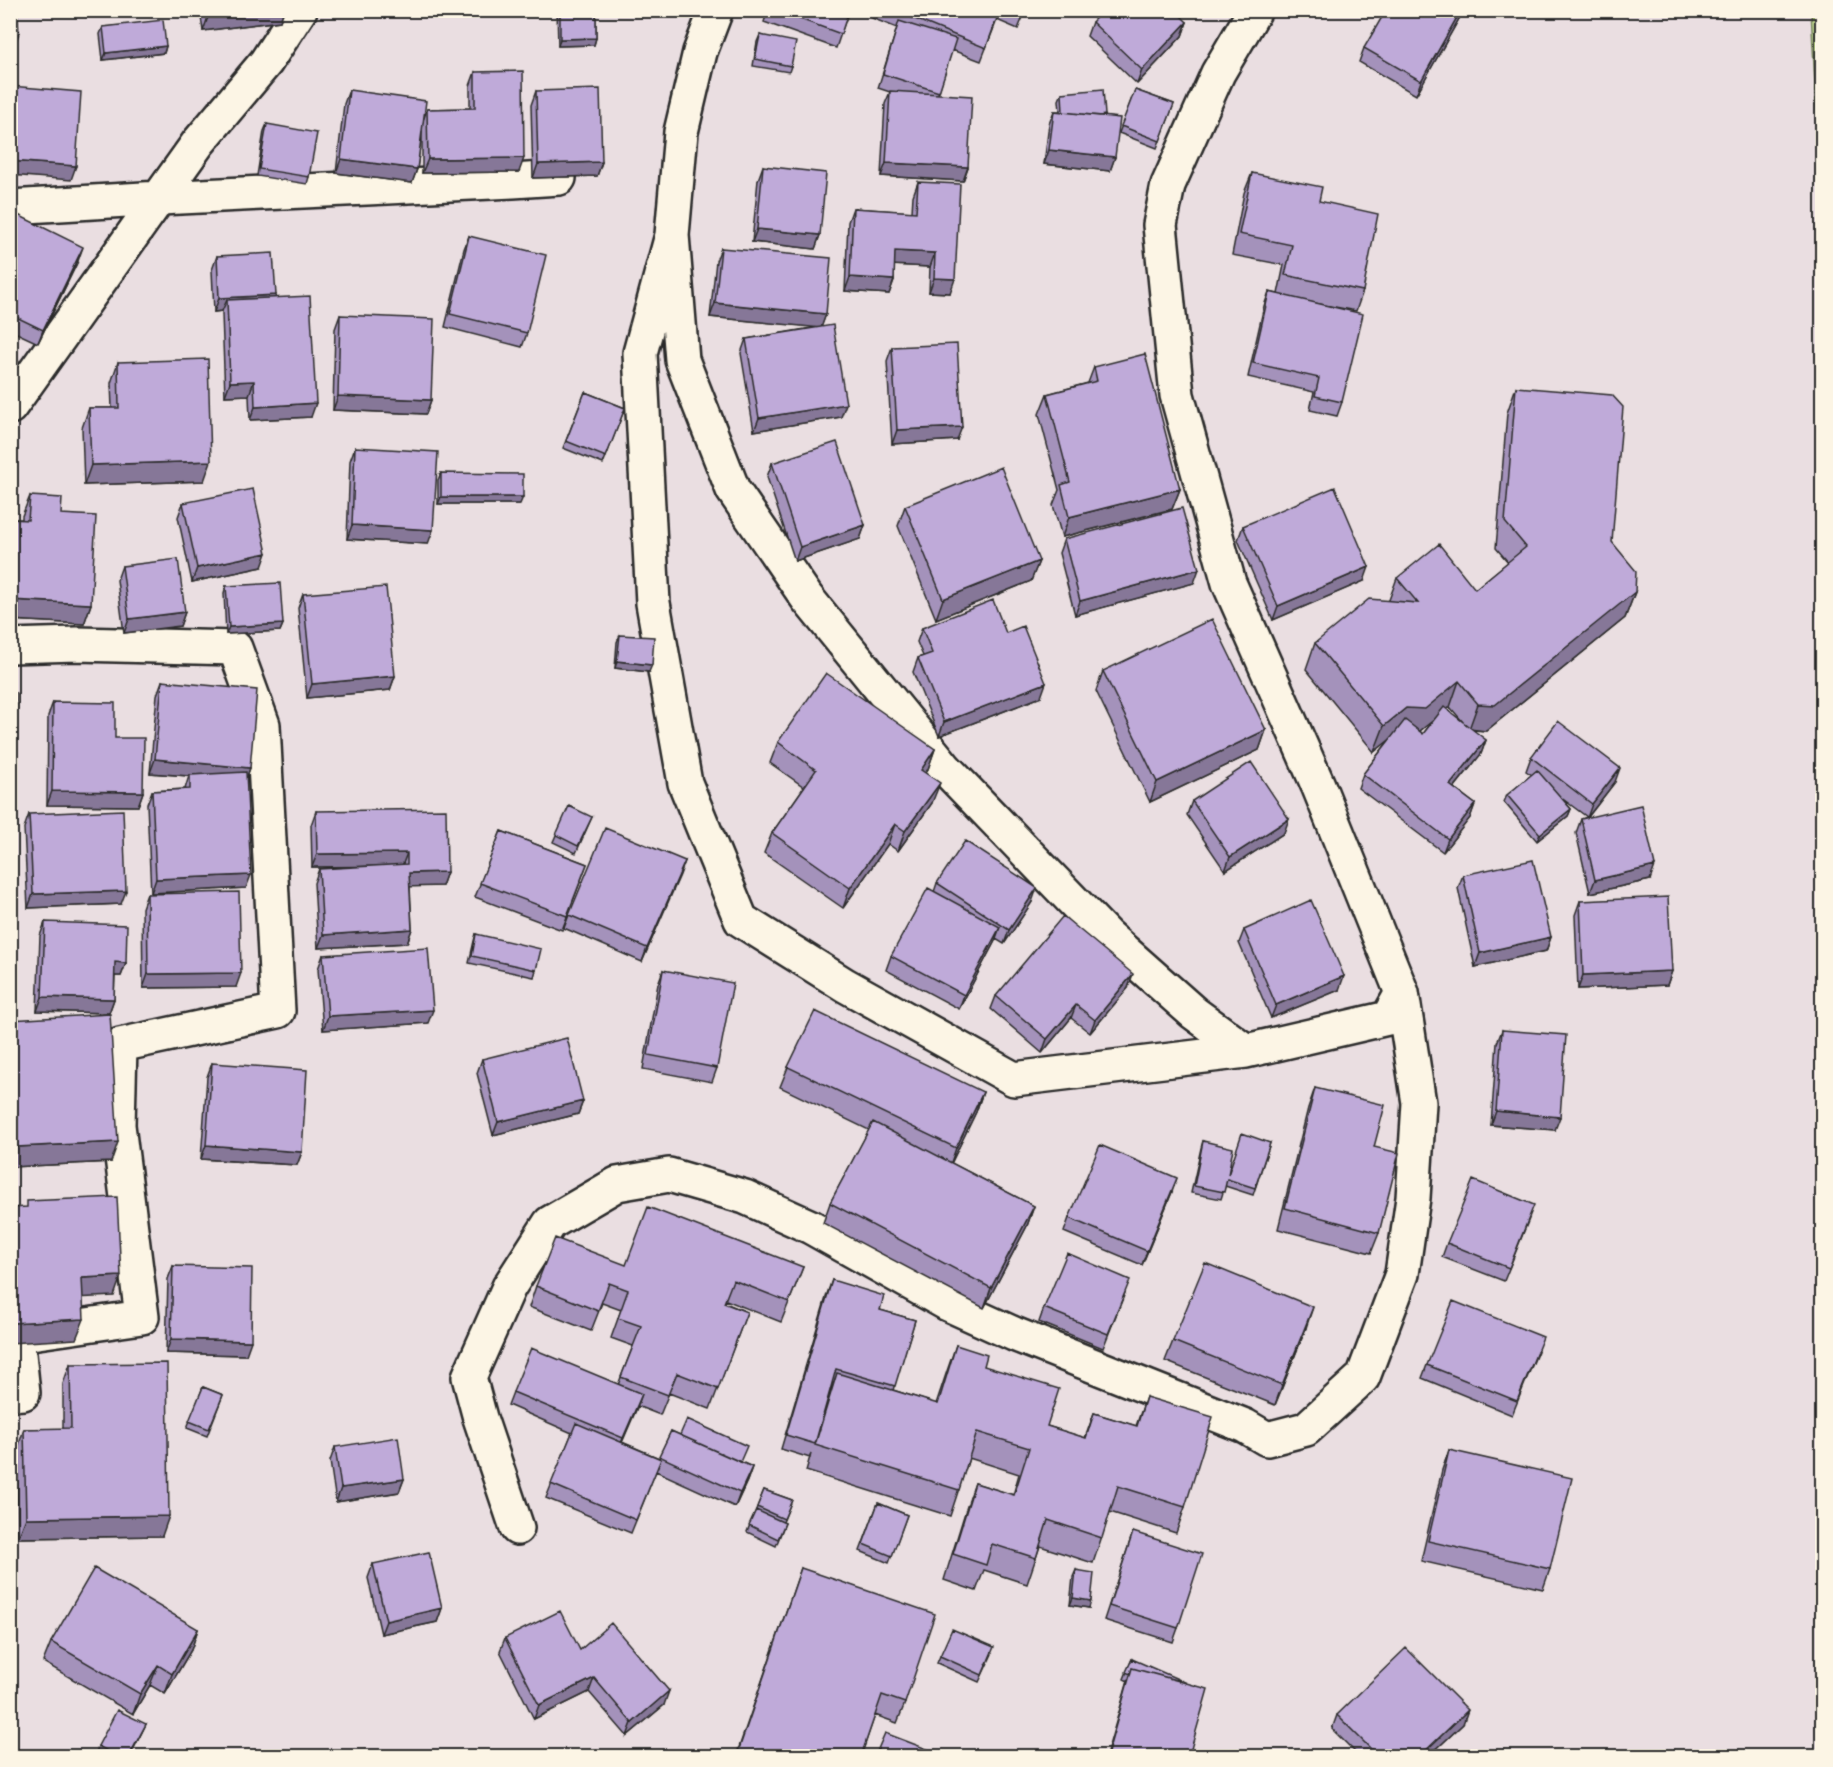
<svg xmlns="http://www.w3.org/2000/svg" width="1833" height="1767" font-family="'Architects Daughter',sans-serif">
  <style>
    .green { fill: #c1d98f; stroke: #76825d; stroke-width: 1.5 }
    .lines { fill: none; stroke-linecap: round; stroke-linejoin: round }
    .minor-casing { stroke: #2b2b2b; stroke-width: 38 }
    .minor { stroke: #fcf5e5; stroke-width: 33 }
    .wall { fill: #a492bb; stroke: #2b2b2b; stroke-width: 1.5; fill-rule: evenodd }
    .shaded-wall { fill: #867798; stroke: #2b2b2b; stroke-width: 1.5 }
    .building { fill: #bfaad9; stroke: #2b2b2b; stroke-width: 1.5 }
  </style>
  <rect width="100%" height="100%" fill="#eadee1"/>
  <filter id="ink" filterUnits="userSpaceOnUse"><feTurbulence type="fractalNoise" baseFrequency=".0167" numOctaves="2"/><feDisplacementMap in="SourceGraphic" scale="12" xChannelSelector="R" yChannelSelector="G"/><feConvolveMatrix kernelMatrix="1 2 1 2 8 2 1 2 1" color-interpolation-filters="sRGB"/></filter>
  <g filter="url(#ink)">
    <path class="green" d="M1811 11H1822V212Z"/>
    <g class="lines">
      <defs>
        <path id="minor" d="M716 10 700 52 681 132 672 235 682 360 733 490 807 598 945 768 1106 935 1194 1013 1246 1051
          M10 207 160 198 513 181 559 178
          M672 235 640 353 653 603 685 783 741 920 845 985 1014 1079 1246 1051 1388 1018 1402 993 1318 785 1229 583 1177 395 1160 225 1168 185 1218 73 1255 10
          M10 407 198 143 266 62 300 10
          M10 646 77 644 235 648 263 725 278 1011 120 1045 118 1125 142 1317 17 1335 23 1393 10 1394
          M517 1528 480 1418 469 1377 509 1287 550 1223 617 1184 669 1175 745 1197 811 1227 948 1304 1014 1334 1245 1426 1267 1439 1306 1429 1363 1377 1402 1274 1413 1198 1419 1103 1402 993"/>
      </defs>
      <use href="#minor" class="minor-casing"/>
      <use href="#minor" class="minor"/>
    </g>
    <path class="wall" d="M200 10H284L280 21 203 31Z
      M557 10H596V38L594 45 558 46Z
      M768 10H849L836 48 764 22Z
      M875 10H1026L1018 29 997 20 981 61 952 50 938 94 968 167 963 181 881 176 885 104 890 92 878 88 897 28 872 18Z
      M1464 10 1416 95 1359 62 1364 48Z
      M1092 22H1187L1182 36 1137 84 1087 36Z
      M103 27 166 46 164 53 103 60 100 34Z
      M760 35 791 66 789 72 753 66 757 42Z
      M475 72 519 172 422 173V130L417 169 412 183 336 173 344 104 349 90 424 118 427 109 470 108V86Z
      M1135 90 1174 104 1157 148 1119 133Z
      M536 91 602 162 597 176 533 178 531 105Z
      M1062 93 1105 115 1115 157 1110 171 1044 164 1049 124 1054 111H1060L1059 100Z
      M267 124 309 177 307 184 257 176 264 131Z
      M763 166 820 235 815 249 752 242 758 180Z
      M1252 173 1319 201 1363 291 1356 311 1309 302 1342 402 1337 416 1310 410 1314 392 1248 377 1264 306 1269 292 1278 294 1284 265 1232 255 1244 193Z
      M918 182 950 293 929 292 930 267 894 265V280L889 294 845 291 848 222 853 208 912 212 913 196Z
      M10 211 78 261 38 343 10 330Z
      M469 236 527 333 522 347 445 327 464 249Z
      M721 248 826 314 821 327 841 417 754 431 741 353 746 339 817 327 710 317 716 261Z
      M217 256 275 297 311 417 250 420 249 395 225 396 222 314V311L214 312 212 270Z
      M340 315 431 400 426 414 333 410 335 329Z
      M892 347 957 440 892 444 887 361Z
      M118 362 204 481 84 485 82 428 89 408H112L111 383Z
      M1094 367 1180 489 1172 509 1062 537 1053 505 1059 490 1039 414 1047 394 1088 383Z
      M1516 387 1612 542 1635 592 1625 618 1486 731 1472 730 1486 740 1481 754 1454 788 1475 804 1470 818 1443 852 1358 788 1363 774 1390 739 1374 752 1306 669 1315 643 1389 600 1397 578 1475 589 1508 562 1496 548 1507 413ZM1450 707 1463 722 1447 710ZM1434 719 1423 734 1420 731Z
      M585 392 625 408 603 464 563 448Z
      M355 447 428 544 347 539 350 461Z
      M772 463 865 525 860 539 795 561 767 477Z
      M441 473 520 504H438V480Z
      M30 496 91 604 84 624 10 620V519H22V516Z
      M183 503 262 567 192 582 178 517Z
      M905 506 1039 561 1031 581 936 619 898 526Z
      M1243 526 1364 581 1273 620 1238 540Z
      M1064 539 1194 583 1075 615 1059 553Z
      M122 566 185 612 180 626 124 633 117 580Z
      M226 586 283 624 280 631 226 634 224 593Z
      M303 594 395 676 390 690 307 698 298 608Z
      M922 628 1006 633 1041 697 939 736 913 672 918 658 923 656 917 642Z
      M620 635 649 672 615 668 617 642Z
      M1103 671 1266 730 1259 750 1150 802 1096 691Z
      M162 681 250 768 246 779V888L151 893 147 804 152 791 185 789 189 776 150 773 157 695Z
      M53 702 143 792 138 806 47 805 48 716Z
      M778 742 935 749 928 769 926 773 932 803 898 851 888 844 843 908 764 853 772 833 804 787 770 763Z
      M1531 757 1615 782 1588 817 1650 880 1590 893 1576 833 1581 819 1587 817 1560 797 1571 809 1568 816 1537 841 1504 802 1507 795 1532 775 1526 771Z
      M1192 801 1284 833 1225 871 1187 815Z
      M316 811 447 872 442 886H410L412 929 407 943 318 948 314 883 319 869 350 867H312L311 825Z
      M29 814 121 904 28 908 24 828Z
      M592 817 576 853 553 842 556 835Z
      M501 831 587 864 562 930 475 897Z
      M685 861 642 962 564 928 569 915Z
      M1463 875 1551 937 1546 951 1475 967 1458 888Z
      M937 883 1032 902 1004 944 996 939 959 1009 886 970 891 956 934 892Z
      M147 894 236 987 143 988 142 908Z
      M1580 901 1672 971 1667 985 1578 989 1575 915Z
      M45 922 126 963 121 976H115L114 999 109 1013 37 1011 40 936Z
      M1244 930 1339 990 1271 1018 1239 943Z
      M476 934 536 970 534 977 469 963 474 941Z
      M323 955 428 1023 323 1030 318 969Z
      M663 970 717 1068 712 1082 643 1069 658 984Z
      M1128 988 1090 1033 1071 1018 1042 1053 991 1009 996 996Z
      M10 1020 111 1162 10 1167Z
      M1502 1030 1555 1130 1491 1125 1497 1043Z
      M482 1059 583 1101 578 1114 493 1135 477 1073Z
      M212 1063 302 1152 297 1165 201 1159 207 1077Z
      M788 1067 983 1092 976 1112 951 1163 1034 1206 1027 1226 984 1308 823 1223 830 1203 869 1130 780 1087Z
      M1315 1088 1374 1147 1379 1233 1371 1253 1278 1229 1308 1108Z
      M1203 1141 1229 1174 1270 1143 1253 1195 1225 1186 1221 1199 1191 1193 1201 1148Z
      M1172 1192 1142 1265 1064 1232 1069 1218Z
      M1529 1219 1504 1281 1442 1257 1447 1243Z
      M626 1265 803 1267 781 1322 726 1300 725 1303 747 1312 710 1409 669 1393 660 1415 637 1406 622 1442 659 1458 671 1431 752 1467 747 1481 735 1507 656 1471 631 1533 546 1498 572 1433 508 1405 513 1392 618 1385 633 1346 611 1338 621 1310 602 1303 591 1331 529 1307 536 1286Z
      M173 1266 246 1355 166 1353 168 1279Z
      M832 1280 880 1310 915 1320 893 1390 936 1404 947 1371 956 1345 984 1366 1047 1426 1085 1438 1094 1413 1136 1426 1146 1397 1185 1507 1176 1533 1110 1512 1093 1563 1040 1546 1027 1584 984 1570 976 1591 944 1580 966 1509 975 1483 1013 1495 1019 1474 969 1458 950 1516 806 1471 811 1453 810 1458 781 1449 827 1294ZM832 1383H834L828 1399Z
      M1125 1293 1103 1348 1039 1322 1044 1308Z
      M1306 1328 1275 1405 1165 1361 1173 1341Z
      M1538 1351 1512 1415 1422 1378 1427 1365Z
      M70 1364 162 1536 18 1538 17 1450 24 1429H63V1384Z
      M203 1387 223 1395 207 1436 187 1428Z
      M335 1447 404 1479 399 1492 336 1502 330 1461Z
      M1449 1450 1550 1569 1543 1589 1421 1561 1442 1470Z
      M764 1490 792 1500 783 1522 785 1523 776 1546 747 1532Z
      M878 1503 907 1515 889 1563 860 1551Z
      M1133 1532 1178 1628 1173 1642 1104 1620Z
      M373 1564 442 1608 437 1622 381 1634 368 1578Z
      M801 1568 905 1703 897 1723 875 1715 861 1756H736Z
      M1076 1570 1089 1608 1070 1605 1073 1577Z
      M198 1629 191 1650 165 1694 150 1685 133 1714 43 1662 51 1642Z
      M505 1638 580 1650 664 1705 627 1736 589 1692 534 1719 500 1651Z
      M992 1654 979 1682 937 1663 940 1656Z
      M1132 1659 1189 1756H1106L1128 1681 1124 1679Z
      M1337 1715 1463 1724 1429 1756H1359L1332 1729Z
      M146 1724 130 1756H102L96 1753 98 1746Z"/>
    <path class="shaded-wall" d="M262 10H284L280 21 203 31 208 17Z
      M1461 10H1464L1416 95 1421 81Z
      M1187 22 1182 36 1137 84 1142 70Z
      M19 33 14 47H10V34Z
      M596 38 594 45 558 46 560 39Z
      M166 46 164 53 103 60 106 53Z
      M1049 150 1115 157 1110 171 1044 164Z
      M524 158 519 172 422 173 428 159Z
      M341 159 417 169 412 183 336 173Z
      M10 161 76 166 71 180 10 175Z
      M602 162 597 176 533 178 538 164Z
      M886 163 968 167 963 181 881 176Z
      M757 229 820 235 815 249 752 242Z
      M83 247 78 261 38 343 43 330Z
      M895 251 935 253 930 267 890 265Z
      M850 277 894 280 889 294 845 291Z
      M934 278 955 279 950 293 929 292Z
      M276 295 271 309 227 300 222 311 214 312 219 298Z
      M715 303 826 314 821 328 710 317Z
      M254 381 249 395 225 396 230 382Z
      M338 396 431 400 426 414 333 410Z
      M316 403 311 417 250 420 255 407Z
      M846 404 841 417 754 431 759 418Z
      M962 427 957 440 892 444 897 430Z
      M211 461 204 481 84 485 91 465Z
      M1180 489 1172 509 1062 537 1069 517Z
      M441 497H523L520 504H438Z
      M352 525 433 530 428 544 347 539Z
      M865 525 860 539 795 561 800 547Z
      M267 553 262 567 192 582 197 568Z
      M1039 561 1031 581 936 619 943 599Z
      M1369 567 1364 581 1273 620 1278 606Z
      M1199 569 1194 583 1075 615 1080 601Z
      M1635 592 1625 618 1486 731 1469 729 1478 704Z
      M10 600 91 604 84 624 10 620Z
      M185 612 180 626 124 633 129 619Z
      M283 624 280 631 226 634 229 627Z
      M617 661 652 665 649 672 615 668Z
      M395 676 390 690 307 698 312 684Z
      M1459 681 1450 707 1416 734H1397L1374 752 1384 726 1406 708Z
      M1046 683 1041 697 939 736 944 722Z
      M1266 730 1259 750 1150 802 1157 782Z
      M1486 740 1481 754 1445 799 1450 785Z
      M935 749 928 769 914 790 921 770Z
      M155 759 250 768 245 782 190 775 189 776 150 773Z
      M1620 768 1615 782 1587 818 1592 804Z
      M940 783 932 803 898 851 905 831Z
      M52 791 143 792 138 806 47 805Z
      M1475 804 1470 818 1443 852 1448 839Z
      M1571 809 1568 816 1537 841 1540 834Z
      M10 811H17L10 828Z
      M1289 819 1284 833 1225 871 1230 857Z
      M895 824 888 844 843 908 850 888Z
      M407 853 402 866 312 867 317 854Z
      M685 861 680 875 642 962 647 948Z
      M1655 866 1650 880 1590 893 1595 880Z
      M447 872 442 886 404 887 409 873Z
      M251 875 246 888 151 893 156 879Z
      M1037 888 1032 902 1004 944 1009 930Z
      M126 891 121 904 28 908 33 894Z
      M1000 927 995 941 959 1009 964 995Z
      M412 929 407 943 318 948 323 935Z
      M1551 937 1546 951 1475 967 1480 953Z
      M115 962 126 963 121 976H110Z
      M1672 971 1667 985 1578 989 1583 975Z
      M241 973 236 987 143 988 148 974Z
      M1133 974 1128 988 1090 1033 1095 1020Z
      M1344 976 1339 990 1271 1018 1276 1005Z
      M42 997 114 999 109 1013 37 1011Z
      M1076 1005 1071 1018 1042 1053 1047 1039Z
      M433 1010 428 1023 323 1030 328 1016Z
      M983 1092 976 1112 949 1168 956 1148Z
      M583 1101 578 1114 493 1135 498 1122Z
      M1496 1111 1560 1117 1555 1130 1491 1125Z
      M118 1142 111 1162 10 1167V1163L16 1147Z
      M206 1145 302 1152 297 1165 201 1159Z
      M1177 1178 1172 1192 1142 1265 1147 1251Z
      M1034 1206 1027 1226 984 1308 991 1288Z
      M121 1276 114 1296 75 1298 82 1278Z
      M1313 1307 1306 1328 1275 1405 1282 1385Z
      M84 1319 76 1339 10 1343V1323Z
      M171 1339 251 1341 246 1355 166 1353Z
      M642 1394 637 1408 618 1452 623 1438Z
      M752 1467 747 1481 735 1507 740 1493Z
      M404 1479 399 1492 336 1502 341 1488Z
      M169 1516 162 1536 18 1538 26 1518Z
      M1073 1598 1091 1601 1089 1608 1070 1605Z
      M442 1608 437 1622 381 1634 386 1621Z
      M198 1629 191 1650 165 1694 172 1674Z
      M158 1665 150 1685 133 1714 140 1694Z
      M594 1678 589 1692 534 1719 539 1705Z
      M669 1691 664 1705 627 1736 632 1723Z
      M1468 1710 1463 1724 1429 1756H1420Z
      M146 1724 130 1756H129Z"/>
    <path class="building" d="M10 10H17L19 33 10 34Z
      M207 10H262L208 17Z
      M560 10H596V38L560 39Z
      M775 10H849L841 34Z
      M893 10H1000L986 48Z
      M1011 10H1026L1023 16Z
      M1103 10H1175L1187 22 1142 70 1092 22Z
      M1386 10H1461L1421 81 1364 48Z
      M163 20 166 46 106 53 103 27Z
      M899 21 956 39 939 92 883 74Z
      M760 35 796 42 791 66 755 59Z
      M523 71 524 158 428 159 427 109 475 108V72Z
      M10 86 81 92 76 166 10 161Z
      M600 89 602 162 538 164 536 91Z
      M1103 89 1105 115 1099 116 1063 112 1062 93Z
      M349 90 426 101 417 169 341 159Z
      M1135 90 1174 104 1160 141 1121 126Z
      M890 91 972 96 968 167 886 163Z
      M1054 111 1120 118 1115 157 1049 150Z
      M267 124 317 133 309 177 259 169Z
      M763 166 826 173 820 235 757 229Z
      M1252 173 1322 187 1319 201 1378 214 1363 291 1285 275 1292 245 1239 234Z
      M918 182 960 184 955 279 934 278 935 253 895 251 894 280 850 277 853 208 916 212Z
      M10 211 83 247 43 330 10 314Z
      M469 236 546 255 527 333 450 314Z
      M721 248 831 258 826 314 715 303Z
      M273 253 276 295 219 298 217 256Z
      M1269 292 1363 314 1342 402 1315 396 1319 378 1253 363Z
      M310 296 316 403 255 407 254 381 230 382 227 300Z
      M340 315 434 319 431 400 338 396Z
      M833 325 846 404 759 418 746 339Z
      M957 344 962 427 897 430 892 347Z
      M1145 354 1180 489 1069 517 1061 485 1070 482 1047 394 1097 381 1094 367Z
      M208 359 211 461 91 465 89 408H119L118 362Z
      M1516 387 1612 395 1623 407 1612 542 1636 571 1635 592 1495 705 1478 704 1459 681 1425 709 1406 708 1384 726 1315 643 1369 599 1418 603 1397 578 1439 544 1475 589 1526 547 1505 522Z
      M585 392 625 408 606 457 566 441Z
      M837 442 865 525 800 547 772 463Z
      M355 447 438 452 433 530 352 525Z
      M1001 467 1039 561 943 599 905 506Z
      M441 473 523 474V497H441Z
      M1335 487 1369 567 1278 606 1243 526Z
      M253 489 267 553 197 568 183 503Z
      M30 496 62 498 61 514 96 516 91 604 10 600V519L28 520Z
      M1182 508 1199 569 1080 601 1064 539Z
      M178 559 185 612 129 619 122 566Z
      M280 583 283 624 229 627 226 586Z
      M386 587 395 676 312 684 303 594Z
      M993 600 1006 633 1023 626 1046 683 944 722 918 658 932 653 922 628Z
      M1212 619 1266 730 1157 782 1103 671Z
      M620 635 654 637 652 665 617 661Z
      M826 673 935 749 921 770 940 783 905 831 895 824 850 888 772 833 816 770 778 742Z
      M162 681 257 690 250 768 155 759Z
      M10 693H16L17 811H10Z
      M53 702 115 703V738H144L143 792 52 791Z
      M1444 707 1486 740 1450 785 1475 804 1448 839 1363 774 1405 720 1423 734Z
      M1558 721 1620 768 1592 804 1531 757Z
      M1251 762 1289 819 1230 857 1192 801Z
      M1537 770 1571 809 1540 834 1507 795Z
      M246 772 251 875 156 879 152 791 190 789V775Z
      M1641 805 1655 866 1595 880 1581 819Z
      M569 806 592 817 578 846 556 835Z
      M446 809 447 872 409 873 412 929 323 935 319 869 407 864V853L317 854 316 811Z
      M123 810 126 891 33 894 29 814Z
      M605 828 685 861 647 948 569 915Z
      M501 831 587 864 567 916 480 883Z
      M965 841 1037 888 1009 930 937 883Z
      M1533 860 1551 937 1480 953 1463 875Z
      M928 888 1000 927 964 995 891 956Z
      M239 892 241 973 148 974 147 894Z
      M1668 897 1672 971 1583 975 1580 901Z
      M1311 900 1344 976 1276 1005 1244 930Z
      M1063 916 1133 974 1095 1020 1076 1005 1047 1039 996 996Z
      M45 922 127 925 126 963 115 962 114 999 42 997Z
      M476 934 541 949 536 970 472 956Z
      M428 948 433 1010 328 1016 323 955Z
      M663 970 733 983 717 1068 648 1055Z
      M815 1011 983 1092 956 1148 788 1067Z
      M110 1014 118 1142 16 1147 12 1085H10V1020Z
      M1502 1030 1566 1035 1560 1117 1496 1111Z
      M567 1038 583 1101 498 1122 482 1059Z
      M212 1063 307 1070 302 1152 206 1145Z
      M1315 1088 1385 1105 1374 1147 1399 1153 1379 1233 1285 1208Z
      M873 1122 1034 1206 991 1288 830 1203Z
      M1242 1133 1270 1143 1255 1188 1227 1179 1224 1192 1194 1186 1203 1141 1233 1148 1228 1175Z
      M1100 1145 1177 1178 1147 1251 1069 1218Z
      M1473 1180 1534 1205 1509 1268 1447 1243Z
      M117 1197 121 1276 82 1278 84 1319 10 1323V1208L27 1207V1201Z
      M648 1207 803 1267 789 1302 733 1280 724 1303 747 1312 718 1389 677 1373 668 1395 621 1377 641 1326 618 1318 628 1290 609 1283 598 1311 536 1286 555 1238 626 1265Z
      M1067 1253 1130 1280 1108 1334 1044 1308Z
      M1205 1263 1313 1307 1282 1385 1173 1341Z
      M173 1266 252 1268 251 1341 171 1339Z
      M832 1280 884 1296 880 1310 915 1320 895 1386 836 1369 815 1444 786 1435Z
      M1453 1301 1543 1337 1517 1401 1427 1365Z
      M956 1345 987 1355 984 1366 1059 1389 1047 1426 1086 1438 1094 1413 1137 1426 1146 1397 1213 1417 1185 1507 1118 1486 1102 1538 1048 1520 1036 1558 992 1544 986 1565 953 1554 975 1483 1014 1495 1029 1448 977 1432 959 1490 815 1445 837 1373 938 1404Z
      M531 1348 642 1394 623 1438 513 1392Z
      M167 1363 169 1516 26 1518 24 1429 71 1428 70 1364Z
      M203 1387 223 1395 209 1429 189 1421Z
      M687 1419 747 1446 740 1462 680 1435Z
      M576 1423 661 1459 636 1520 551 1484Z
      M671 1431 752 1467 740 1493 659 1456Z
      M398 1437 404 1479 341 1488 335 1447Z
      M1449 1450 1572 1478 1550 1569 1428 1541Z
      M764 1490 792 1500 784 1519 757 1507Z
      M878 1503 907 1515 892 1556 863 1544Z
      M756 1510 785 1523 778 1539 749 1525Z
      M1133 1532 1202 1554 1178 1628 1109 1606Z
      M429 1552 442 1608 386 1621 373 1564Z
      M94 1568 198 1629 172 1674 158 1665 140 1694 51 1642Z
      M801 1568 935 1614 905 1703 882 1695 861 1756H750L738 1752Z
      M1076 1570 1094 1573 1091 1601 1073 1598Z
      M560 1611 580 1650 611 1623 669 1691 632 1723 594 1678 539 1705 505 1638Z
      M952 1629 994 1647 982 1675 940 1656Z
      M1406 1648 1468 1710 1420 1756H1378L1337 1715Z
      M1132 1659 1187 1683 1132 1668 1130 1674 1126 1672Z
      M1132 1668 1208 1689 1189 1756H1107Z
      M117 1710 146 1724 129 1756H117L98 1746Z
      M885 1733 945 1756H875Z"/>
  </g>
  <rect width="1833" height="1767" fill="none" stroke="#fcf5e5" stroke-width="36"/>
  <rect x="18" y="18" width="1797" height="1731" fill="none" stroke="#2b2b2b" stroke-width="2" filter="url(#ink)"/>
</svg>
